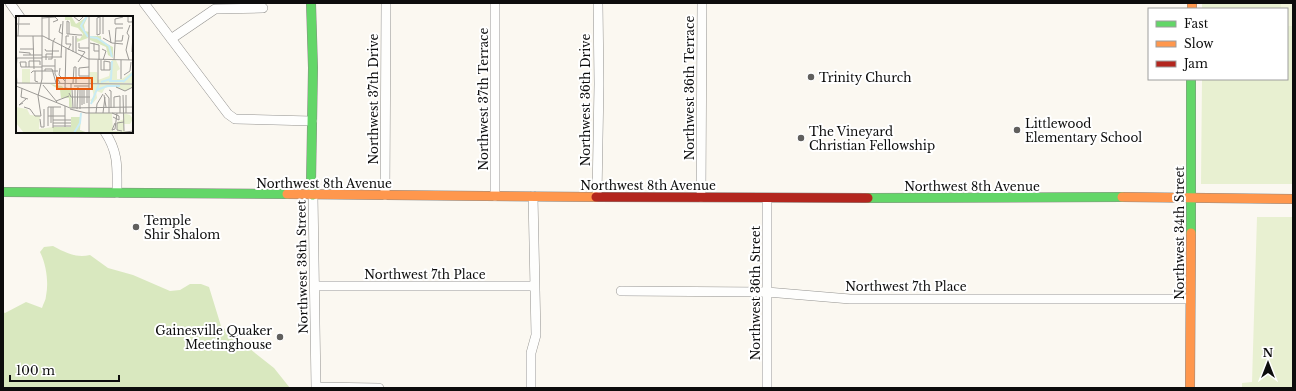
<svg xmlns="http://www.w3.org/2000/svg" width="1296" height="391" font-family="'Libre Baskerville',serif">
  <style>
    .green { fill: #e8f0d1 }
    .forest { fill: #d9e8bf }
    .pitch { fill: #f1f4db }
    .lines { fill: none; stroke-linecap: round; stroke-linejoin: round }
    .street-casing { stroke: #949390; stroke-width: 10 }
    .fast-casing { stroke: #8b8986; stroke-width: 10 }
    .slow-casing { stroke: #8b8986; stroke-width: 10 }
    .jam-casing { stroke: #8b8986; stroke-width: 10 }
    .street { stroke: #fefefd; stroke-width: 9 }
    .fast { stroke: #63d668; stroke-width: 9 }
    .slow { stroke: #ff974d; stroke-width: 9 }
    .jam { stroke: #b3261e; stroke-width: 9 }
    .poi-dot { fill: #605f5d; stroke: #fff; stroke-width: 1.5 }
    .labels { text-anchor: middle; dominant-baseline: central; stroke-width: 4; stroke-linejoin: round; paint-order: stroke }
    .poi-label { font-size: 12px; fill: #0d0d0d; stroke: #fff; text-anchor: start }
    .street-label { font-size: 12px; fill: #0d0d0d; stroke: #fff }
    .inset-river { fill: none; stroke: #c8ebf4; stroke-width: 2 }
    .inset-road { fill: none; stroke: #9c9a96; stroke-width: 1 }
    .view { fill: #e8590c; fill-opacity: 0.15; stroke: #e8590c; stroke-width: 2 }
    .inset-edge { fill: none; stroke: #0d0d0d; stroke-width: 2 }
  </style>
  <rect width="100%" height="100%" fill="#fbf8f1"/>
  <path class="green" d="M1202 3H1293V184H1201L1202 79H1287V9H1202Z
    M1257 217H1293V388H1242V383L1252 382Z"/>
  <path class="forest" d="M53 246C66 253 76 258 90 255L108 268 133 275 170 291 180 290 190 284H201L209 287 221 326 274 368 290 388H3V312L5 313 26 302 42 308C43 304 46 300 46 296 49 282 46 264 40 252L44 247Z"/>
  <path class="pitch" d="M1281 3H1293V26H1287V9H1281Z"/>
  <g class="lines">
    <defs>
      <path id="street" d="M10 3 20 17
        M144 3 228 114 235 119 312 121
        M171 39 215 9 263 8
        M105 132C119 153 117 169 117 193
        M313 195 316 387 379 388
        M385 195 386 3
        M495 196V3
        M597 196 599 84 598 3
        M701 197 702 3
        M767 198V388
        M315 286H535
        M621 291 767 292 850 299H1190
        M531 388V353L536 335 533 196"/>
      <path id="fast" d="M311 3 313 68 311 183 313 195
        M3 192 287 194
        M868 198 1122 197
        M1191 233V79"/>
      <path id="slow" d="M1192 3V9
        M287 194 596 197
        M1122 197 1293 199
        M1190 388 1191 233"/>
      <path id="jam" d="M596 197 868 198"/>
    </defs>
    <use href="#street" class="street-casing"/>
    <use href="#fast" class="fast-casing"/>
    <use href="#slow" class="slow-casing"/>
    <use href="#jam" class="jam-casing"/>
    <use href="#street" class="street"/>
    <use href="#fast" class="fast"/>
    <use href="#slow" class="slow"/>
    <use href="#jam" class="jam"/>
  </g>
  <g class="poi-dot">
    <circle cx="811" cy="77" r="4"/>
    <circle cx="1017" cy="130" r="4"/>
    <circle cx="801" cy="138" r="4"/>
    <circle cx="136" cy="227" r="4"/>
    <circle cx="280" cy="337" r="4"/>
  </g>
  <g class="labels">
    <g class="poi-label">
      <text x="819" y="77">Trinity Church</text>
      <text x="1025" y="123">Littlewood<tspan x="1025" dy="14">Elementary School</tspan></text>
      <text x="809" y="131">The Vineyard<tspan x="809" dy="14">Christian Fellowship</tspan></text>
      <text x="144" y="220">Temple<tspan x="144" dy="14">Shir Shalom</tspan></text>
      <text x="272" y="330" text-anchor="end">Gainesville Quaker<tspan x="272" dy="14">Meetinghouse</tspan></text>
    </g>
    <g class="street-label">
      <text transform="translate(689 88) rotate(-90)">Northwest 36th Terrace</text>
      <text transform="translate(373 99) rotate(-90)">Northwest 37th Drive</text>
      <text transform="translate(483 99) rotate(-90)">Northwest 37th Terrace</text>
      <text transform="translate(585 100) rotate(-90)">Northwest 36th Drive</text>
      <text x="324" y="183">Northwest 8th Avenue</text>
      <text x="648" y="185">Northwest 8th Avenue</text>
      <text x="972" y="186">Northwest 8th Avenue</text>
      <text transform="translate(1179 233) rotate(-90)">Northwest 34th Street</text>
      <text transform="translate(302 267) rotate(-91)">Northwest 38th Street</text>
      <text x="425" y="274">Northwest 7th Place</text>
      <text x="906" y="286">Northwest 7th Place</text>
      <text transform="translate(755 293) rotate(-90)">Northwest 36th Street</text>
    </g>
  </g>
  <g transform="translate(16 16)">
    <rect width="117" height="117" fill="#fbf8f1"/>
    <path d="M96 44H100L104 53 101 55V63H106L117 55 116 67H73V56H81L82 64 93 60ZM6 53H14V67H6ZM75 68H117V71L109 75 97 70 89 72 86 77 80 75 81 82 77 87 74 84 78 81ZM0 91 11 93 14 99 24 100 23 113 37 111 43 117H8L0 107ZM74 97H96L97 115H101V106L108 103 107 97 114 99 117 103 114 108H108V115L117 117H73Z" fill="#e8f0d1"/>
    <path d="M55 0 60 8 72 0 68 9 69 15 73 16 72 22 61 26V22L64 23 67 18 62 12 55 10 54 4H49V1ZM74 20H85V25L97 31V42L92 39 90 31 74 24ZM34 68 46 70 49 74H55L56 92 53 91V82H45L44 74ZM55 101H65L64 114 72 117H37V111H55Z" fill="#d9e8bf"/>
    <path class="inset-river" d="M71 0 65 10 72 21M74 21 81 22 93 30 96 41M93 65H107M85 66 95 63 96 45M107 66 117 57M81 74 91 70H104M75 88 83 68M58 117 64 107 65 97"/>
    <path class="inset-road" d="M57 0 63 5 68 0M87 0V18M112 0V6H116L117 2M84 1 81 2V19L84 18V0M26 2 39 1 42 4 37 6M33 2V24M0 8H14M45 8 43 16 47 18M107 8H99V3L107 1M93 14 95 27M53 18V6L51 5V18H53L63 19H66M0 20H27L72 43 117 44M2 20 3 0M17 20 18 53M113 20 111 17 114 9M87 22 96 27 107 28M99 25H106L107 19M63 27V32H73M74 27 83 29V44M78 27V35H83M50 32 49 72 55 73V67M4 33H18M29 33 30 35H43M86 33 90 35 87 44M52 34 55 28H50V20H53M3 36 14 37V39M57 36V20M116 36 117 17M60 37V20M7 39H26M26 41H46M45 41 47 5M0 42H26M32 43H36L37 26 39 22M39 43V58L44 67M30 44V38H37M85 44V54H94V46L88 45V54M98 44 100 12H107M105 44V63M113 44 110 34 113 20M62 46 69 36 62 34M26 50H39M10 51V46H4L5 51H26M13 51V45H24V49M44 52 43 59 49 65M0 54 1 42M0 55 1 67M19 55V65L22 66M29 55V53H36L40 67M15 57 17 55H42M108 59 114 55 115 46M73 60H63V52L73 51M0 67 117 68M57 67 58 51H60V67M82 67V44M27 69 41 86M0 70 54 92 117 91M58 70H73M100 71 109 75 117 71M6 72 5 81 12 83M59 73V92M66 73V89M68 73V88M71 73V87M93 74 95 75V92M53 77 55 81H74M89 77 93 82V97M88 79 90 91M107 79 108 115M22 80 26 63V0M40 85 53 80M7 87 3 89 10 83M8 91 14 93 19 100H25L22 80M35 91V107M37 91V112M57 92 56 73H73M98 92V81L104 80V97M54 93 70 97H117M61 93 62 71M64 93V73M80 97 81 88 87 78M87 97 89 81M96 97 103 100V104L97 101M110 97V79M32 100H49M24 103 25 111H28V93M37 104H55M37 107H55M99 107 96 114 99 113 101 97M32 110V91H45M37 110H55M49 111V90M106 115 101 114V107L108 106M73 117V0M103 117 117 115"/>
    <path class="view" d="M41 62H76V73H41Z"/>
    <rect width="117" height="117" class="inset-edge"/>
  </g>
  <rect width="1296" height="391" fill="none" stroke="#0d0d0d" stroke-width="8"/>
  <rect x="1148" y="8" width="140" height="72" fill="#ffffff" stroke="#9e9e9e"/>
  <rect x="1156" y="21" width="20" height="6" fill="#63d668" stroke="#9e9e9e"/>
  <text x="1184" y="28" font-size="12" fill="#0d0d0d">Fast</text>
  <rect x="1156" y="41" width="20" height="6" fill="#ff974d" stroke="#9e9e9e"/>
  <text x="1184" y="48" font-size="12" fill="#0d0d0d">Slow</text>
  <rect x="1156" y="61" width="20" height="6" fill="#b3261e" stroke="#9e9e9e"/>
  <text x="1184" y="68" font-size="12" fill="#0d0d0d">Jam</text>
  <g transform="translate(1268 363)" stroke="#ffffff" stroke-width="3" paint-order="stroke">
  <path d="M0-3L7 15L0 10L-7 15Z" fill="#0d0d0d"/>
  <text y="-6" font-size="11" font-weight="bold" text-anchor="middle" fill="#0d0d0d">N</text>
  </g>
  <path d="M10 375v6h109v-6" fill="none" stroke="#0d0d0d" stroke-width="2"/>
  <text x="16" y="375" font-size="12" fill="#0d0d0d" stroke="#ffffff" stroke-width="3" paint-order="stroke">100 m</text>
</svg>
